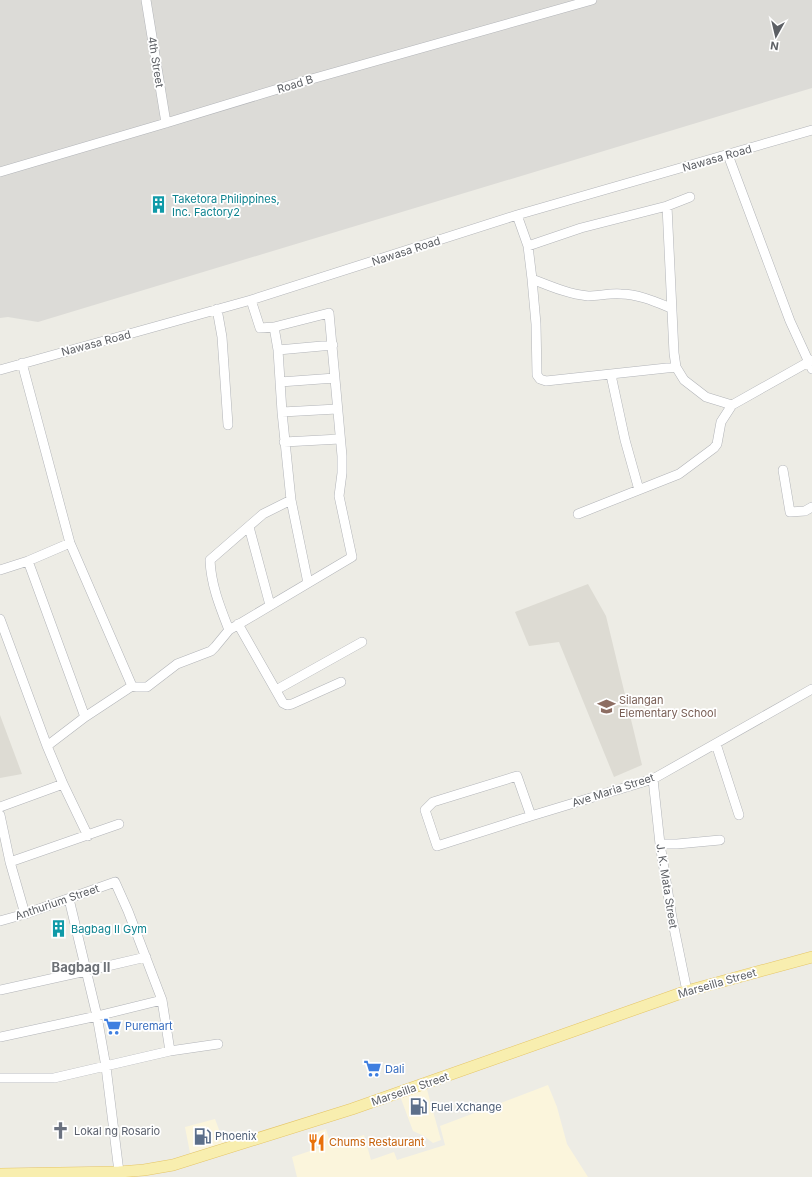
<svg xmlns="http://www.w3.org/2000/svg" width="812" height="1177" font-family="Inter,sans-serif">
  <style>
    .commercial { fill: #fbf5dc }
    .industrial { fill: #dcdbd7 }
    .education { fill: #dddbd3 }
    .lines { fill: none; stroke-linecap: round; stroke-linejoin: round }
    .minor-casing { stroke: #b2b4b8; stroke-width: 10 }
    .major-casing { stroke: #e5c566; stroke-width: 12 }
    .minor { stroke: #fff; stroke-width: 9 }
    .major { stroke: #f8eeaf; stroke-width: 11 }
    .labels { text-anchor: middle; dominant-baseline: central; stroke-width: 3.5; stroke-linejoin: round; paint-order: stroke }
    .street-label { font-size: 11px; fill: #5c5f64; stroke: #fff }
    .culture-label { font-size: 11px; fill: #0d838f; stroke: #fff; text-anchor: start }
    .education-label { font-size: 11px; fill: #785e54; stroke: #fff; text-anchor: start }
    .shop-label { font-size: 11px; fill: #366cbe; stroke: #fff; text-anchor: start }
    .service-label { font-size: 11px; fill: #4e5e75; stroke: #fff; text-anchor: start }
    .worship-label { font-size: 11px; fill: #5b616d; stroke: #fff; text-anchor: start }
    .food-label { font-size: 11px; fill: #c56008; stroke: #fff; text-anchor: start }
    .quarter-label { font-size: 13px; font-weight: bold; fill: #6d7176; stroke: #fff }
  </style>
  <rect width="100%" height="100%" fill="#edece5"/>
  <path class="commercial" d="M548 1085 557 1107 567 1144 588 1177H297L292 1157 322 1147 317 1132 326 1129 331 1145 364 1135 371 1160 394 1152 397 1160 445 1145 440 1126Z
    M426 1086 441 1140 433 1143 424 1136 413 1131 400 1096Z
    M215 1119 224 1143 190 1153 185 1127Z"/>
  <path class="industrial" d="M0 0H812V88L38 322 8 317 0 318Z"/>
  <path class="education" d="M588 584 606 616 642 765 614 777 559 642 529 646 515 612Z
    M0 715 22 774 0 778Z"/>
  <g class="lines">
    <defs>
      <path id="minor" d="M146 0 166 123
        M728 155 790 321 812 369
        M0 172 166 123 301 82 592 0
        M667 206 674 353 676 367 684 380 706 397 732 405 812 360
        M517 215 528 246 532 279 536 324 537 375 540 379 546 381 676 367
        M528 246 581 228 667 206 690 197
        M532 279C550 286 568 294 588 296 599 296 610 293 621 294 638 294 656 302 671 308
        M251 300 260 328 274 327 329 313 342 456V473L339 496 352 557 229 630C220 607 211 585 210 560L263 514 291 500
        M217 309 222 337 228 425
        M274 327 278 350 282 412 291 500 308 583
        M278 350 333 345
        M22 363 70 543 132 686 85 717 28 561
        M0 370 251 300 517 215 812 130
        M611 375 625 440 639 490
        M280 382 335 378
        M282 412 337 409
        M284 442 340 439
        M783 470 790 512 805 511 812 507
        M578 514 679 474 714 448 717 444 721 422 732 405
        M249 527 270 605
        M0 570 28 561 70 543
        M0 619 47 746 63 784 88 836
        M238 624 283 703 287 705 292 704 341 682
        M132 686 136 687H147L177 664 211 651 215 647 229 630
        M276 690 362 642
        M716 744 739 815
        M47 746 85 717
        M653 779 660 844 672 918 687 991
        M0 807 63 784
        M0 815 10 862 25 914
        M531 816 517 776 433 802 425 810 437 846 531 816 653 779 812 689
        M660 844H677L720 840
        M10 862 119 824
        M69 899 97 1016 106 1067 119 1172
        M0 921 25 914 115 882 128 911 162 1000 170 1051
        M0 990 86 971 146 957
        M0 1037 97 1016 162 1000
        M0 1078H54L170 1051 218 1044"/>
      <path id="major" d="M0 1174 119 1172 144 1170 173 1165 352 1109 687 991 812 957"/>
    </defs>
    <use href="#minor" class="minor-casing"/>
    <use href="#major" class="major-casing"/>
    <use href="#minor" class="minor"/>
    <use href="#major" class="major"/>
  </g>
  <defs>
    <symbol id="building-bare" viewBox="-9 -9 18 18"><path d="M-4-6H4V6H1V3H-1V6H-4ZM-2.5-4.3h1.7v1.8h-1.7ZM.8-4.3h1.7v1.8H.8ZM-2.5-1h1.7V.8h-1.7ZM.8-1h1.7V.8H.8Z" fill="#0f9aa8" stroke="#fff" stroke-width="2.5" paint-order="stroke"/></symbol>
    <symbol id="school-bare" viewBox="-9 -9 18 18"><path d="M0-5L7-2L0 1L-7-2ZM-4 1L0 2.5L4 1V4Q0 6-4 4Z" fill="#8d6e63" stroke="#fff" stroke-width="2.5" paint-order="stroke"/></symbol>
    <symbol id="supermarket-bare" viewBox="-9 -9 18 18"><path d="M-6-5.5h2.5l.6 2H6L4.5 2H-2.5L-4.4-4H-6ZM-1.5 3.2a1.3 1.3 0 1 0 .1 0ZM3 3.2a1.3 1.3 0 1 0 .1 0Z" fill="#3f7fe0" stroke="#fff" stroke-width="2.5" paint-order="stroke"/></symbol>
    <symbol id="fuel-bare" viewBox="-9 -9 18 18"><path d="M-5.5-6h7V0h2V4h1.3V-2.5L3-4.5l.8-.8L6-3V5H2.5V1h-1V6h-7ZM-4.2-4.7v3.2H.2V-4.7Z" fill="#5c6f8a" stroke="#fff" stroke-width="2.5" paint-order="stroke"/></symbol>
    <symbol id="church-bare" viewBox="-9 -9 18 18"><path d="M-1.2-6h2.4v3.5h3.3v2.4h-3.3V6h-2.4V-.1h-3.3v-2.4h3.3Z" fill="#6b7280" stroke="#fff" stroke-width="2.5" paint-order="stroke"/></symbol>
    <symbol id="restaurant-bare" viewBox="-9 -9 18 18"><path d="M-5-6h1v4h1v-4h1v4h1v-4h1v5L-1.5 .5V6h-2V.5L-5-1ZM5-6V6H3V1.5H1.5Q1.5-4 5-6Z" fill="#e8710a" stroke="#fff" stroke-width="2.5" paint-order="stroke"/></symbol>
  </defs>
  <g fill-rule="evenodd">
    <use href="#building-bare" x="146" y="192" width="25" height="25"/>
    <use href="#school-bare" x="594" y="694" width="25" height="25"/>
    <use href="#building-bare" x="46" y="916" width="25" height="25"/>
    <use href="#supermarket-bare" x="100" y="1014" width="25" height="25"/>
    <use href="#supermarket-bare" x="360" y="1056" width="25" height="25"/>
    <use href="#fuel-bare" x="406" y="1094" width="25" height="25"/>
    <use href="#church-bare" x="48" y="1118" width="25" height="25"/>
    <use href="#fuel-bare" x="190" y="1124" width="25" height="25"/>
    <use href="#restaurant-bare" x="304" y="1130" width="25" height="25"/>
  </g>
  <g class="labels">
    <g class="street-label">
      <text transform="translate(156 62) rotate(81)">4th Street</text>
      <text transform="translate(295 84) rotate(-17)">Road B</text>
      <text transform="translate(717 158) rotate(-16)">Nawasa Road</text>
      <text transform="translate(406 251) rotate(-18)">Nawasa Road</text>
      <text transform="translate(96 343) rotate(-15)">Nawasa Road</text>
      <text transform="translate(613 790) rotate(-18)">Ave Maria Street</text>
      <text transform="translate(667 886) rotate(81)">J. K. Mata Street</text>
      <text transform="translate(57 902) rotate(-19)">Anthurium Street</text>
      <text transform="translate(717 983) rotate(-16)">Marseilla Street</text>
      <text transform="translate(410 1089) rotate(-19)">Marseilla Street</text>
    </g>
    <g class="culture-label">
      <text x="172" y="199">Taketora Philippines,<tspan x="172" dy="13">Inc. Factory2</tspan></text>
      <text x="71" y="929">Bagbag Ⅱ Gym</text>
    </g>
    <g class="education-label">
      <text x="619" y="700">Silangan<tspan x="619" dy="13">Elementary School</tspan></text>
    </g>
    <g class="shop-label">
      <text x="125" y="1026">Puremart</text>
      <text x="385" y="1069">Dali</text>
    </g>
    <g class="service-label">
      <text x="431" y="1107">Fuel Xchange</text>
      <text x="215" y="1136">Phoenix</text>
    </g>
    <g class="worship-label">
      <text x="74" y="1131">Lokal ng Rosario</text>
    </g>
    <g class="food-label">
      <text x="329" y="1142">Chums Restaurant</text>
    </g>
    <g class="quarter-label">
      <text x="81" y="967">Bagbag II</text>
    </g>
  </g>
  <g transform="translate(776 36) rotate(188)" stroke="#ffffff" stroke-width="3" paint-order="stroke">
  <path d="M0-3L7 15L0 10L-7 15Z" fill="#5c5f64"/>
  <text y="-6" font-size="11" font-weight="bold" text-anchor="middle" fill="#5c5f64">N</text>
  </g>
</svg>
